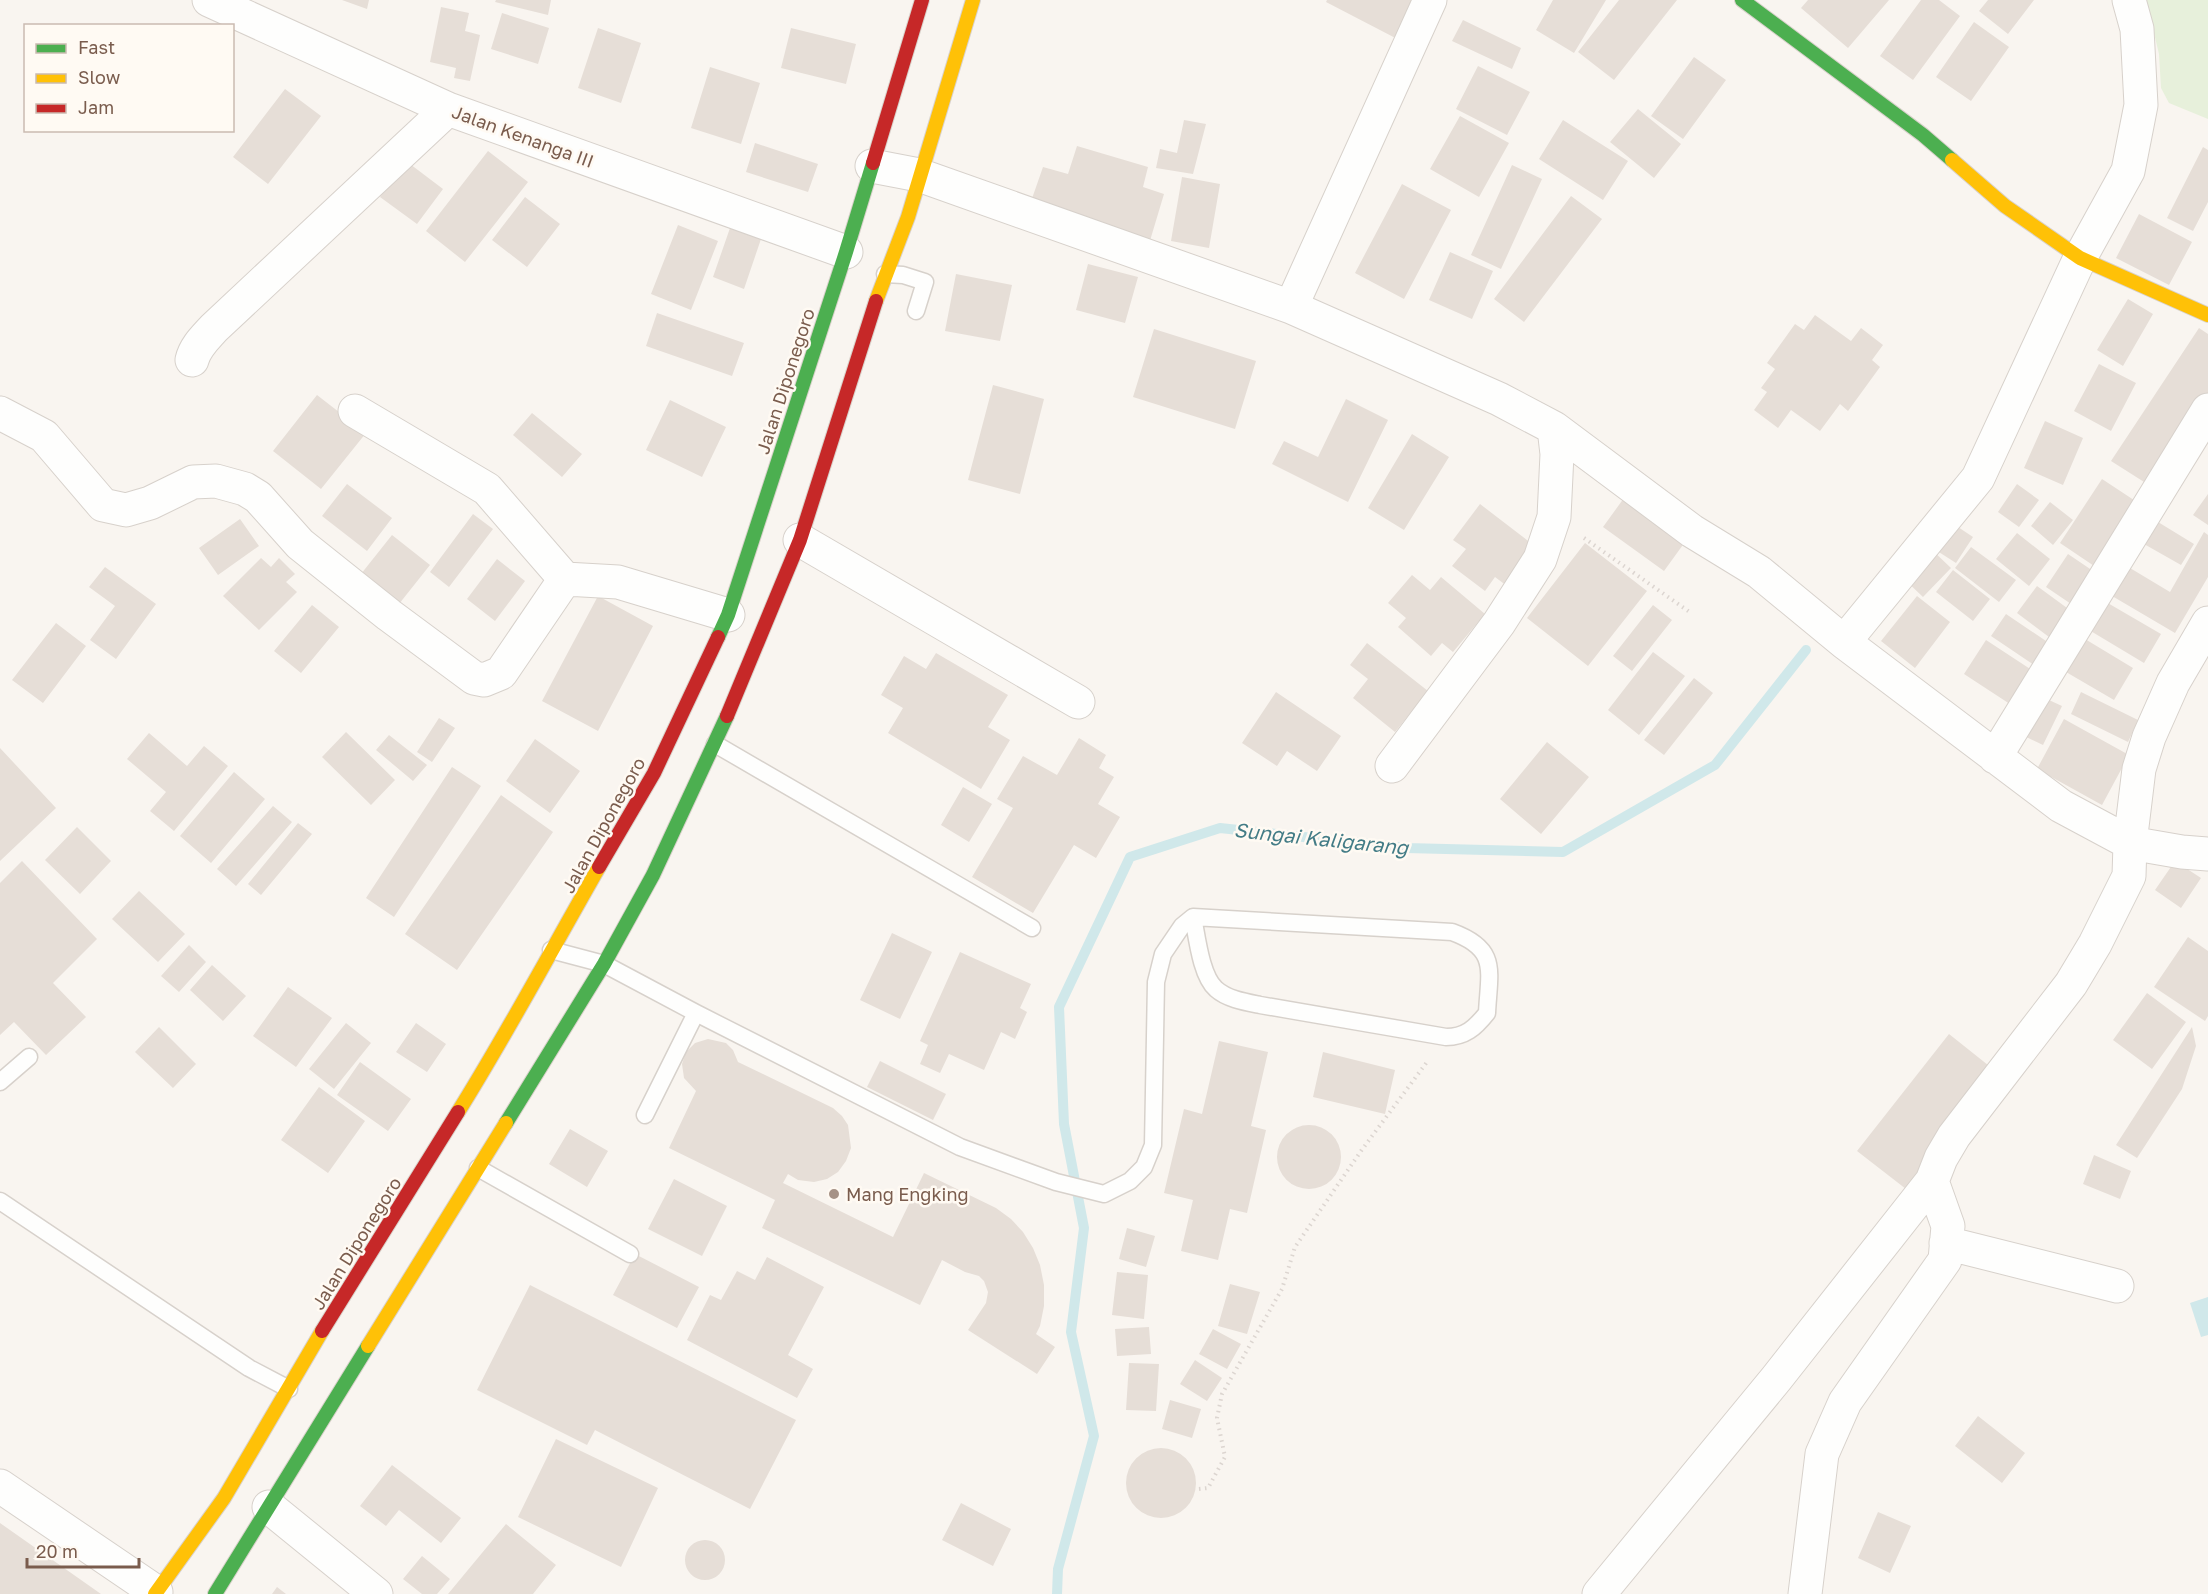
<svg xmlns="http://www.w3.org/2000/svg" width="2208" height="1594" font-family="'Golos Text',sans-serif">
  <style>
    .green { fill: #e7f0db }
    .water { fill: #d0e8ea }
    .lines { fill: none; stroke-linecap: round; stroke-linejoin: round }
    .stream { stroke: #d0e8ea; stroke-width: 10 }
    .building { fill: #e6ded7 }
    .lane-casing { stroke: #d7d1cb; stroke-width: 19 }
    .street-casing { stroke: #d7d1cb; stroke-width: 35 }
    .fast-casing { stroke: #d9d2cb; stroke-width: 16 }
    .slow-casing { stroke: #d9d2cb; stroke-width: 16 }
    .jam-casing { stroke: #d9d2cb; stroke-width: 16 }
    .path { stroke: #dcd5d0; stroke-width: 4; stroke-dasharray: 1.5 4.5; stroke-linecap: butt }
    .lane { stroke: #fefefd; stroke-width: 16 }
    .street { stroke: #fefefd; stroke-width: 33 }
    .fast { stroke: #4caf50; stroke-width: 14 }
    .slow { stroke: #ffc107; stroke-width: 14 }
    .jam { stroke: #c62828; stroke-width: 14 }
    .poi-dot { fill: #a69286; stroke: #fffaf3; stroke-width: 2 }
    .labels { text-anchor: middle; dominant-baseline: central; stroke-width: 5; stroke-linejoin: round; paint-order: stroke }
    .street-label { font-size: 18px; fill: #7a5c4d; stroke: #fffaf3 }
    .poi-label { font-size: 18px; fill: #7a5c4d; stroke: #fffaf3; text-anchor: start }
    .water-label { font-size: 20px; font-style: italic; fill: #437c86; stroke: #fffaf3 }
  </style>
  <rect width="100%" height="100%" fill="#f9f5f0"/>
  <path class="green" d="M2146 0H2208V119L2169 103 2161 88 2159 54Z"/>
  <path class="water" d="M2208 1297V1335L2201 1337 2190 1303Z"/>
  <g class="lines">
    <path class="stream" d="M1057 1594 1058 1569 1094 1436 1071 1332 1084 1228 1064 1124 1059 1007 1130 857 1220 828 1406 848 1563 852 1715 765 1806 650"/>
  </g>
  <path class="building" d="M342 0H369L367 9Z
    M496 0H551L548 15 495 2Z
    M1327 0H1427L1405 43 1326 2Z
    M1553 0H1606L1574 53 1536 30Z
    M1619 0H1677L1614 80 1578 52Z
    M1808 0H1889L1848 48 1801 8Z
    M1921 0H1939L1960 16 1913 80 1880 56Z
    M1988 0H2034L2008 34 1979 11Z
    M441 7 469 13 465 31 480 35 470 81 454 78 456 68 430 62Z
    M502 13 549 28 538 64 491 49Z
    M1463 20 1521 48 1512 69 1452 41Z
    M1974 22 2009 47 1971 101 1936 77Z
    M598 28 641 43 621 103 578 88Z
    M791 28 856 44 846 84 781 68Z
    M1694 57 1726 80 1683 139 1651 116Z
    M1478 66 1530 92 1507 135 1456 109Z
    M710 67 760 83 741 144 691 128Z
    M285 89 321 116 268 184 233 157Z
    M1638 109 1681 144 1654 178 1610 142Z
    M1460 116 1509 143 1479 197 1430 169Z
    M1184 120 1206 124 1193 174 1156 168 1160 149 1177 153Z
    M1563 120 1628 161 1603 200 1539 159Z
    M755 143 818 164 808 192 746 172Z
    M1077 146 1148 167 1143 187 1164 194 1146 254 1028 210 1043 167 1068 174Z
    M2203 147 2208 150V202L2193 231 2167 218Z
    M488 151 528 182 465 262 426 231Z
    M406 161 443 189 417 224 380 197Z
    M1512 165 1542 179 1501 269 1471 255Z
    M1182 177 1220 184 1209 248 1171 241Z
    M1402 184 1451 210 1404 299 1355 273Z
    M1571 196 1602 219 1524 322 1494 299Z
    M525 197 560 224 527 267 492 240Z
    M2139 214 2192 242 2169 285 2116 258Z
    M678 225 718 241 691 310 651 294Z
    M730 228 761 239 744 289 713 277Z
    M1450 252 1493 271 1472 319 1429 300Z
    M1088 264 1138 277 1125 323 1076 310Z
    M956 274 1012 285 1000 341 945 331Z
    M2128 299 2153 314 2123 366 2097 350Z
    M657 313 744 343 732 376 646 346Z
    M1815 315 1851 341 1861 328 1883 345 1872 360 1880 367 1848 411 1840 404 1820 431 1791 410 1778 428 1754 410 1767 392 1761 388 1775 369 1767 363 1795 324 1804 330Z
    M2199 328 2208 334V402L2152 487 2111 461Z
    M1154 329 1256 361 1235 429 1133 397Z
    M2099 364 2136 383 2111 431 2074 411Z
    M993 385 1044 399 1020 494 968 480Z
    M317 395 366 433 321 489 273 451Z
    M1346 399 1388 420 1348 502 1272 464 1284 441 1318 457Z
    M670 400 726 427 702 477 646 450Z
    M532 413 582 454 562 477 513 435Z
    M2045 421 2083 438 2063 485 2024 468Z
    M1412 434 1449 457 1404 530 1368 508Z
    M2102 479 2146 508 2103 572 2060 543Z
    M347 484 392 518 367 551 322 516Z
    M2017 484 2039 500 2019 527 1998 512Z
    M2208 494V525L2193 515Z
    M1624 498 1685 542 1664 571 1603 527Z
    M2050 502 2073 520 2053 545 2031 526Z
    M1480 504 1536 547 1507 586 1495 577 1485 591 1452 566 1466 549 1453 540Z
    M473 514 493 529 449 587 430 572Z
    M240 519 259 546 218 575 199 548Z
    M1949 521 1973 537 1956 563 1931 547Z
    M2158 522 2194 544 2181 565 2144 544Z
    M2204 532 2208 535V577L2175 633 2107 593 2125 565 2170 592Z
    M2017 533 2050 559 2029 586 1996 559Z
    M392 535 430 565 399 604 361 574Z
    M1585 543 1647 591 1588 666 1527 618Z
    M1971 547 2016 580 1999 602 1955 568Z
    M1930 548 1951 568 1923 597 1902 577Z
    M2068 554 2102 577 2080 610 2046 587Z
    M261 558 271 567 279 558 295 574 286 582 297 592 259 630 223 596Z
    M497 559 525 581 495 621 467 599Z
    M105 567 156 604 116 659 90 640 115 606 89 587Z
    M1953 570 1990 599 1973 621 1936 592Z
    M1412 575 1430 590 1441 577 1485 614 1453 652 1442 643 1431 656 1398 627 1406 618 1388 603Z
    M2037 586 2078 616 2057 643 2017 613Z
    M598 596 653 626 598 731 542 701Z
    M1917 596 1950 622 1915 668 1881 641Z
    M2106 602 2161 634 2144 663 2089 630Z
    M312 605 339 627 301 673 274 651Z
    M1653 605 1672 620 1632 671 1613 656Z
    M2006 614 2049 643 2034 665 1991 636Z
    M56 623 86 646 43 703 12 680Z
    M2085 639 2133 668 2114 700 2066 672Z
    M1986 640 2038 674 2016 708 1964 674Z
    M1367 643 1428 691 1395 732 1353 698 1368 679 1350 665Z
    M1653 652 1685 676 1639 735 1608 710Z
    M936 653 1008 695 988 727 1010 740 981 789 888 733 903 708 881 695 904 656 926 669Z
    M1694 678 1713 693 1664 755 1644 740Z
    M1276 692 1341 736 1317 771 1287 751 1277 766 1242 743Z
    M2081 692 2138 720 2128 742 2071 714Z
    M2038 695 2062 706 2043 745 2020 734Z
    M439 718 455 728 432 762 417 752Z
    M2064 719 2129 755 2102 805 2037 769Z
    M346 732 395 780 371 805 322 757Z
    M149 733 187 766 204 746 228 766 174 831 150 811 166 792 127 759Z
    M389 735 427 765 413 781 376 750Z
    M1079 738 1106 755 1099 768 1114 777 1098 804 1120 817 1096 858 1074 845 1033 913 972 877 1013 808 997 799 1023 756 1057 775Z
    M535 739 580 771 550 813 506 781Z
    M1547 742 1589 777 1541 834 1500 799Z
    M0 748 56 808 0 861Z
    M452 767 481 786 394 917 366 898Z
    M234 772 265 799 211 863 180 836Z
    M963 787 992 804 969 842 941 825Z
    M501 795 553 832 457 970 405 934Z
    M273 806 292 822 236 886 217 869Z
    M298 823 312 834 261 895 248 884Z
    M77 827 111 861 80 894 45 860Z
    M22 861 97 939 53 983 86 1017 46 1055 14 1022 0 1035V883Z
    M2175 861 2201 878 2181 908 2155 890Z
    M139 891 185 934 158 962 112 919Z
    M892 933 932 952 900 1019 860 1000Z
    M2188 937 2208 951V1016L2205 1021 2154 987Z
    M189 945 206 962 179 992 161 976Z
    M960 952 1031 984 1020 1008 1027 1012 1015 1039 1001 1032 984 1070 949 1054 940 1073 920 1064 928 1045 920 1041Z
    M212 965 246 996 223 1021 190 990Z
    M288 987 332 1018 296 1067 253 1036Z
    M2147 993 2186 1022 2152 1069 2113 1040Z
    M346 1023 371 1043 334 1089 309 1069Z
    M416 1023 446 1044 427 1072 396 1052Z
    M159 1027 196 1064 173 1088 135 1052Z
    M2192 1027 2196 1046 2182 1089 2137 1158 2116 1145Z
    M1949 1034 1998 1073 1906 1189 1857 1151Z
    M708 1039 726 1043 733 1050 738 1062 833 1108 842 1116 848 1125 851 1148 846 1161 838 1172 827 1179 814 1182 798 1180 788 1174 783 1183 893 1237 924 1173 996 1208 1011 1219 1023 1232 1033 1248 1040 1265 1044 1285V1306L1040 1326 1036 1334 1055 1347 1037 1374 968 1330 986 1303 988 1292 984 1281 979 1276 965 1272 942 1260 920 1305 762 1228 775 1200 669 1148 696 1091 684 1078 682 1064 686 1052 695 1043Z
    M1219 1041 1268 1052 1251 1126 1266 1130 1247 1213 1230 1209 1218 1260 1181 1251 1193 1200 1164 1193 1184 1109 1202 1114Z
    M1323 1052 1395 1070 1385 1114 1313 1097Z
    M880 1061 946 1094 933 1120 867 1087Z
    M360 1062 411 1099 388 1131 337 1095Z
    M319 1087 365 1121 328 1173 281 1140Z
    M1277 1157a32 32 0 1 1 64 0a32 32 0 1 1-64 0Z
    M570 1129 608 1151 587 1187 549 1164Z
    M2094 1155 2131 1171 2120 1199 2083 1184Z
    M674 1179 727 1206 702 1256 648 1229Z
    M1127 1228 1155 1236 1146 1267 1119 1259Z
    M635 1254 699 1287 677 1328 613 1295Z
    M767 1257 824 1287 788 1355 813 1369 797 1398 687 1340 710 1295 721 1300 737 1271 755 1280Z
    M1117 1272 1148 1275 1144 1319 1112 1315Z
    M1230 1284 1260 1292 1247 1334 1218 1326Z
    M530 1285 796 1420 750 1509 595 1430 587 1445 477 1390Z
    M1149 1327 1151 1354 1117 1356 1115 1329Z
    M1213 1329 1241 1344 1227 1369 1199 1354Z
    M1195 1360 1222 1378 1207 1401 1180 1384Z
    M1129 1363 1159 1364 1156 1411 1126 1410Z
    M1170 1400 1201 1409 1192 1438 1162 1429Z
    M1978 1416 2025 1453 2002 1483 1955 1446Z
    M556 1439 658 1488 621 1567 518 1517Z
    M1126 1483a35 35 0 1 1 70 0a35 35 0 1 1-70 0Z
    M392 1465 461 1518 441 1543 399 1510 386 1526 360 1506Z
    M961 1503 1011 1529 993 1566 942 1540Z
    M1878 1512 1911 1526 1890 1573 1858 1558Z
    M0 1523 101 1594H0Z
    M506 1524 556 1565 533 1594H448Z
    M685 1560a20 20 0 1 1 40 0a20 20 0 1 1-40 0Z
    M422 1556 450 1579 437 1594H422L403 1579Z
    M277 1587 286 1594H272Z"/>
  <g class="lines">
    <defs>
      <path id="lane" d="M885 274 903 275 925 282 916 311
        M715 744 1032 928
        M551 950 604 964 696 1013 960 1147 1056 1182 1104 1194 1130 1181 1144 1167 1153 1145 1156 982 1163 954 1182 926 1193 917 1452 932C1499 949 1489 971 1487 1013 1475 1028 1465 1037 1446 1037L1260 1005C1245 1002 1227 999 1216 989 1201 976 1197 937 1193 917
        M0 1082 29 1057
        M645 1115 696 1013
        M478 1168 630 1254
        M0 1201 249 1368 289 1389"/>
      <path id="street" d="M209 0 448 109 846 252
        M872 166 919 175 1291 307 1499 399 1554 428 1692 531 1759 572 1844 642 2061 806 2130 843 2182 852 2208 854
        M1291 307 1430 0
        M192 360C195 347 205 338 214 328L448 109
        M355 411 487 489 565 579
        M0 413 44 436 103 505 126 510 150 503 193 482 216 481 245 489 258 497 300 544 389 615 474 678 484 680 501 673 565 579 618 582 728 615
        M800 540 1078 702
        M1844 642 1978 478 2080 258 2128 171 2141 105 2137 29 2129 0
        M1995 757 2208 410
        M1392 766 1499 623 1540 559 1554 517 1557 454 1554 428
        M1946 1243 2117 1286
        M0 1486 156 1592
        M269 1507 376 1594
        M1599 1594 1776 1379 1932 1181 1941 1158 1954 1136 2071 984 2095 944 2129 876 2130 843 2139 769 2149 737 2173 683 2208 623
        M1805 1594 1822 1454 1845 1402 1945 1260 1948 1226 1932 1181"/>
      <path id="fast" d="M1742 0 1923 135 1952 160
        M718 637 728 615 846 252 873 163
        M506 1123 604 964 653 875 727 716
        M215 1594 368 1346"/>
      <path id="slow" d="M1952 160 2005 206 2080 258 2208 315
        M876 301 908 217 973 0
        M458 1112C508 1032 552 949 599 867
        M368 1346 506 1123
        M155 1594 224 1498 322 1331"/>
      <path id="jam" d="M873 163 922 0
        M727 716 800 540 876 301
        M599 867 654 773 718 637
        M322 1331 458 1112"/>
    </defs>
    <use href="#lane" class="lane-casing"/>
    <use href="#street" class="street-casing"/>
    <use href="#fast" class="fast-casing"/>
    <use href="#slow" class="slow-casing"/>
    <use href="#jam" class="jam-casing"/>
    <path class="path" d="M1584 538 1691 613
      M1199 1489 1208 1488 1225 1457 1217 1418 1222 1394 1282 1289 1295 1247 1361 1151 1427 1062"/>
    <use href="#lane" class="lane"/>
    <use href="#street" class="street"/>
    <use href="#fast" class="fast"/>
    <use href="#slow" class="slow"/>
    <use href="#jam" class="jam"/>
  </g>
  <circle class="poi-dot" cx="834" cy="1194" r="6"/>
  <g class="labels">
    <g class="street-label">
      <text transform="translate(523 136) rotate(20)">Jalan Kenanga III</text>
      <text transform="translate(785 381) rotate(-72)">Jalan Diponegoro</text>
      <text transform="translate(603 825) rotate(-61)">Jalan Diponegoro</text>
      <text transform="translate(356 1243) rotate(-58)">Jalan Diponegoro</text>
    </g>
    <g class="poi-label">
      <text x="846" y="1194">Mang Engking</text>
    </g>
    <g class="water-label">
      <text transform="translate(1321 838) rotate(6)">Sungai Kaligarang</text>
    </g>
  </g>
  <rect x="24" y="24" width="210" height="108" fill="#fffaf3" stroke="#cabbb1" stroke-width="1.5"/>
  <rect x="36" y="44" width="30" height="9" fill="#4caf50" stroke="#cabbb1" stroke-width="1.5"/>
  <text x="78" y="54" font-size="18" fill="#7a5c4d">Fast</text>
  <rect x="36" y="74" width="30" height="9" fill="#ffc107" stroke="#cabbb1" stroke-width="1.5"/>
  <text x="78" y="84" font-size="18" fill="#7a5c4d">Slow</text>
  <rect x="36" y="104" width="30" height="9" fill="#c62828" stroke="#cabbb1" stroke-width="1.5"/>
  <text x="78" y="114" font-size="18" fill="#7a5c4d">Jam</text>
  <path d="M27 1558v9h112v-9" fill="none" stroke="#7a5c4d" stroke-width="3"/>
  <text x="36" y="1558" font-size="18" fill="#7a5c4d" stroke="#fffaf3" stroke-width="4.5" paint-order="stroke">20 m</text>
</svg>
